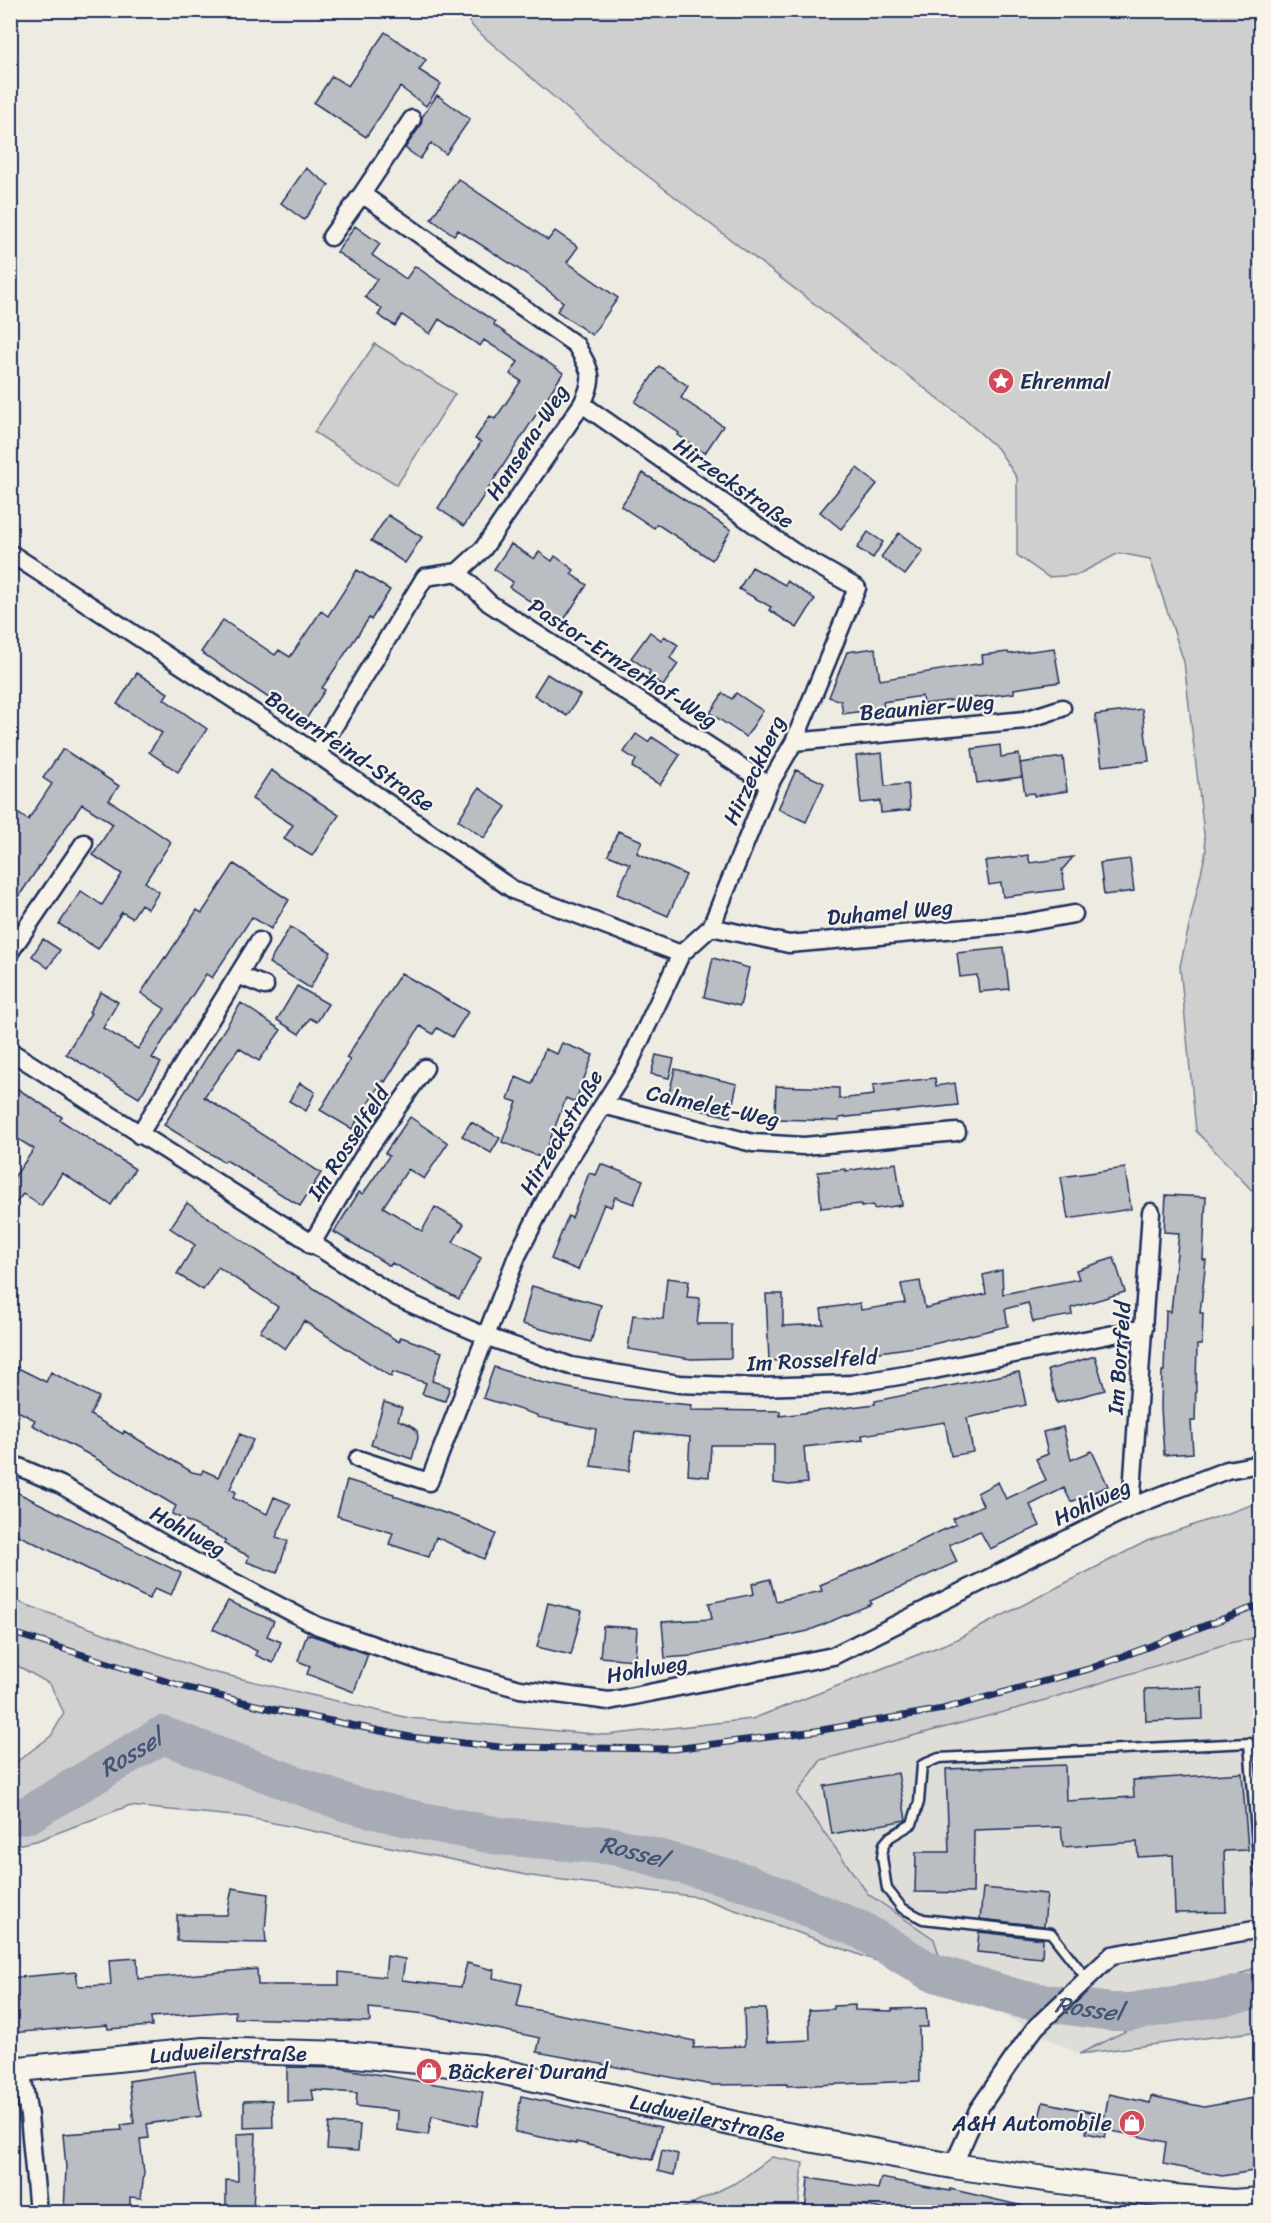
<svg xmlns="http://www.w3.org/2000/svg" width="1271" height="2223" font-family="Sriracha,sans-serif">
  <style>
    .built { fill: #deddd8 }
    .green { fill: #cfcfcf; stroke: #757f96; stroke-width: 1.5 }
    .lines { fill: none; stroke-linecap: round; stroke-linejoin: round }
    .river { stroke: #a6abb5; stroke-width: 38 }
    .building { fill: #babdc2; stroke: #1b2f5e; stroke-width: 1.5 }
    .lane-casing { stroke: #1b2f5e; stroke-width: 13 }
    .street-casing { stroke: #1b2f5e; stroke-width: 21 }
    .secondary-casing { stroke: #1b2f5e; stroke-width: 28 }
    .lane { stroke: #f7f3e8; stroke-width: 8 }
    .street { stroke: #f7f3e8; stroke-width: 16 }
    .secondary { stroke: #f7f3e8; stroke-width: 24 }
    .rail-casing { stroke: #1b2f5e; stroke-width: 7 }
    .rail { stroke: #f7f3e8; stroke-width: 4.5; stroke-dasharray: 14; stroke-linecap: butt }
    .labels { text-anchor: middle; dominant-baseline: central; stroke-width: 4.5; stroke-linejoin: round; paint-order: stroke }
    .poi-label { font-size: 22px; fill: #1b2f5e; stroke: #f7f3e8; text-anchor: start }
    .street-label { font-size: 22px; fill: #1b2f5e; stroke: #f7f3e8 }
    .water-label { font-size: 24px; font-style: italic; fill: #455478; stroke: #f7f3e8 }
  </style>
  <rect width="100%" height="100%" fill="#eeebe2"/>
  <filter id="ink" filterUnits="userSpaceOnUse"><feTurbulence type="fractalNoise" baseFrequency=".0167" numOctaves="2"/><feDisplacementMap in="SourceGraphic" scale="12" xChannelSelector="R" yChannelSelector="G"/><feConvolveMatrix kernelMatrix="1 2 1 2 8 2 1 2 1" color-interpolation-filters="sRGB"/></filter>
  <g filter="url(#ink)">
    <path class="built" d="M1260 1637V1965L1079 2054 949 1987 933 1939 868 1894 797 1794 821 1760 1026 1706 1229 1643Z"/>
    <path class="green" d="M461 11H1260V1199L1196 1131 1180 966 1206 851 1184 662 1150 559 1119 553 1077 575 1048 577 1017 555V478L998 449 962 417 623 157 474 28Z
      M375 344 455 394 397 485 314 432Z
      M1260 1502V1637L1229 1643 1026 1706 821 1760 797 1794 868 1894 934 1939 949 1987 699 1897 531 1876 245 1817 128 1806 36 1841 11 1846V1766L51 1736 64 1713 50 1684 11 1662V1641L16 1601 204 1670 409 1718 606 1735 752 1719 953 1641 1147 1541Z
      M1260 1965V2031L1079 2054Z
      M772 2157 803 2163 798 2212H675L739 2181Z"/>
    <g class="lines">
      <path class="river" id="s1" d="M10 1817 29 1814 162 1735 346 1803 412 1819 499 1836 614 1846 748 1883 861 1930 929 1971 1020 1999 1110 2012H1130L1260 1991"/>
    </g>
    <path class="building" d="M385 32 426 60 419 70 441 84 426 106 400 87 366 137 314 103 332 76 348 86Z
      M437 95 470 119 446 154 431 143 420 159 405 148 421 125 422 117Z
      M306 168 329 185 304 220 281 203Z
      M458 179 548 240 555 231 578 247 567 262 618 298 592 335 557 311 563 302 525 273 458 230 454 235 431 219Z
      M355 226 380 244 372 255 406 279 415 266 495 322 494 325 563 373 464 526 438 508 481 442 475 439 490 416 495 419 521 381 510 374 518 362 484 340 480 346 439 319 430 334 402 315 395 326 378 315 382 309 365 297 377 279 337 252Z
      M659 366 688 386 681 398 723 426 705 453 678 435 679 433 635 402Z
      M857 468 877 484 841 529 820 512Z
      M643 473 731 530 712 560 657 524 654 528 621 506Z
      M388 515 422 537 405 563 371 541Z
      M868 532 883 542 873 558 857 548Z
      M899 533 923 551 905 575 881 557Z
      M511 544 534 559 539 552 552 561 555 556 574 570 571 574 587 585 562 623 509 587 513 582 494 569Z
      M752 567 785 585 787 581 815 599 797 628 769 610 771 607 739 589Z
      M357 570 390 590 371 620 369 618 322 688 325 690 304 722 201 652 223 620 275 655 279 650 290 657 321 611 328 616Z
      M650 632 661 640 664 636 678 645 670 658 678 664 663 686 648 675 650 671 631 658Z
      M875 648 880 680 983 663 982 655 1008 652 1009 654 1054 648 1060 682 1014 689V693L923 704 922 696 883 702 884 708 843 714 841 701 829 697 847 652Z
      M137 673 168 693 164 699 207 729 178 772 149 752 162 733 117 704Z
      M547 674 580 695 567 716 534 695Z
      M723 693 732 699 736 693 763 711 746 737 710 713Z
      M1142 709 1149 761 1102 766 1095 715Z
      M636 734 648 742 652 737 680 755 660 785 632 767 636 760 624 752Z
      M1000 745 1001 757 1019 754 1022 777 977 783 972 749Z
      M63 749 119 786 109 800 171 842 145 882 159 892 148 909 141 904 132 918 122 912 98 949 59 924 81 891 102 905 122 874 93 855 113 824 82 804 10 909V808L28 820 52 784 43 778Z
      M882 753 885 786 908 784 910 810 881 813 880 801 861 803 856 756Z
      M1063 757 1067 791 1034 796V793L1025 794 1020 763Z
      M271 770 339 815 312 856 284 839 293 825 252 799Z
      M796 770 824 783 806 822 778 809Z
      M479 788 506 807 484 838 458 820Z
      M618 831 642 841 637 853 686 875 668 916 617 894 630 864 608 855Z
      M1028 855 1030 863 1073 857 1062 870 1065 889 1003 897 1001 883 989 885 985 861Z
      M1130 859 1134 891 1104 895 1100 863Z
      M234 864 289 900 271 929 252 917 212 978 206 974 152 1058 161 1063 139 1098 66 1054 91 1013 89 1012 101 992 118 1002 103 1028 138 1049 165 1009 141 993 165 957 166 958 197 910 202 913Z
      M290 927 331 952 310 988 269 963Z
      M43 939 60 950 48 968 32 956Z
      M1004 948 1009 989 979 992 977 975 960 977 957 953Z
      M713 958 749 968 740 1006 704 997Z
      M401 973 468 1012 452 1037 437 1028 433 1034 420 1026 385 1082 383 1080 352 1129 320 1110 350 1060 346 1058Z
      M297 986 328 1004 317 1022 310 1018 299 1034 277 1020Z
      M241 1003 281 1030 259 1061 239 1048 204 1097 321 1173 300 1206 226 1160 224 1162 164 1125Z
      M562 1043 593 1055 575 1102 566 1098 543 1158 502 1142 517 1102 508 1099 516 1077 532 1084 545 1049 557 1054Z
      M656 1055 674 1059 669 1078 651 1074Z
      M675 1069 737 1084 730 1117 667 1102Z
      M935 1078 936 1086 955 1083 958 1105 839 1118V1121L775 1119 776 1086 839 1088V1099L874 1095 873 1085Z
      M300 1083 315 1092 306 1111 289 1101Z
      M10 1084 62 1117 60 1120 135 1169 111 1205 62 1173 41 1206 23 1194 10 1210V1183L34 1149 10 1134Z
      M410 1117 448 1143 424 1179 408 1169 383 1207 422 1231 435 1207 464 1224 453 1242 481 1258 459 1299 392 1263 390 1266 334 1232 359 1192 363 1194 389 1156 385 1153Z
      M471 1122 500 1138 491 1153 462 1136Z
      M896 1163 902 1205 874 1209 873 1205 861 1207V1204L821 1208 818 1172 846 1169V1171Z
      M601 1164 643 1180 634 1204 615 1197 611 1207 604 1204 578 1270 551 1259 568 1216 572 1218 589 1173 596 1175Z
      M1125 1168 1131 1209 1068 1219 1061 1177Z
      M1166 1195 1206 1197 1203 1260H1206L1200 1313H1203L1202 1345H1197L1195 1421H1191L1193 1453 1164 1455 1161 1408 1162 1371H1164L1166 1311 1171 1312 1179 1233 1164 1232Z
      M187 1203 296 1277 399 1342 401 1337 442 1352 432 1381 450 1387 445 1401 422 1394 426 1383 393 1372 391 1377 304 1321 285 1349 260 1331 278 1307 218 1267 203 1290 177 1274 195 1245 170 1228Z
      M1114 1258 1125 1292 1071 1308 1072 1315 1033 1322 1028 1303 1005 1309 1008 1326 929 1345 829 1359 769 1361 766 1294H783V1326L823 1324 821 1309 860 1303 861 1310 905 1303 901 1284 920 1281 925 1308 986 1294 983 1275 1002 1270 1003 1294 1079 1279 1076 1270Z
      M667 1278 689 1281 687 1297 700 1298 697 1324H731V1358L691 1359 628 1349 633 1315 663 1319Z
      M532 1286 601 1305 591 1342 522 1324Z
      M1095 1356 1105 1390 1057 1403 1048 1370Z
      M16 1367 46 1382 51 1372 99 1397 90 1415 123 1434 124 1431 192 1472 201 1474 203 1470 218 1477 240 1434 253 1440 230 1489 236 1492 233 1498 267 1514 274 1497 291 1504 276 1537 288 1541 277 1573 247 1562 249 1556 224 1544 226 1540 172 1514 176 1506 88 1454 32 1425 35 1420 10 1407V1378Z
      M494 1367 540 1382 621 1399 692 1405 691 1410 780 1411V1416L875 1404V1401L1019 1372 1026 1405 967 1418 973 1452 951 1456 945 1422 862 1435 863 1440 804 1447 807 1483 789 1485 774 1483V1445H711L709 1477 688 1475 690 1437 635 1432 629 1471 591 1466 596 1429 537 1417V1415L483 1398Z
      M384 1402 402 1408 398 1420 410 1425 417 1431 418 1438 412 1459 371 1445Z
      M1063 1427 1071 1460 1092 1451 1108 1486 1071 1502 1064 1488 1030 1505 1040 1526 990 1549 980 1531 949 1545 957 1562 870 1601 872 1604 808 1631 692 1656 665 1658 662 1622 712 1619 709 1603 754 1594 752 1584 770 1579 776 1601 822 1591 820 1585 878 1561 956 1524 953 1519 983 1505 977 1493 998 1482 1006 1499 1046 1480 1036 1459 1048 1454 1043 1432Z
      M347 1480 394 1494V1496L465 1520 496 1534 484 1559 436 1537 429 1557 389 1544 393 1533 337 1516Z
      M10 1489 181 1573 171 1595 155 1588 149 1599 10 1531Z
      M228 1601 274 1621 267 1636 281 1642 273 1663 255 1655 257 1651 213 1629Z
      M548 1603 582 1611 571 1655 537 1647Z
      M603 1626 637 1628 635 1660 600 1657Z
      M307 1634 368 1654 354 1692 307 1674 310 1666 298 1661Z
      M1202 1687 1203 1719 1146 1721 1145 1689Z
      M1065 1765 1066 1801 1134 1797 1133 1780 1242 1773 1248 1850 1224 1851 1226 1912 1175 1913 1173 1855 1138 1857 1137 1842 1063 1847 1061 1827 974 1830 973 1893 915 1892 916 1852H949L946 1769Z
      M898 1773 906 1820 832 1834 824 1786Z
      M232 1888 268 1894 265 1931 266 1943 177 1941V1915H227Z
      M983 1888 1047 1894 1044 1926 980 1919Z
      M979 1932 1043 1939 1042 1958 977 1952Z
      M387 1956 405 1959 402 1980 461 1987 467 1963 494 1970 493 1978 522 1984 517 2006 695 2041 693 2048 745 2046 744 2009H766L767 2042 810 2040 809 2010 834 2009V2006L855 2005V2010L892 2011V2009L926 2008 928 2027H919L920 2081 787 2086V2084L712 2085 537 2052 540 2038 426 2014 369 2008 370 2022 235 2018V2011L151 2017 152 2026 108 2029 107 2025 10 2033V1978L76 1972 78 1986 111 1985 109 1960 137 1958 138 1979 257 1969 258 1985H339V1972L385 1977Z
      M287 2067 340 2068 483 2092 477 2126 432 2116 428 2135 397 2130 398 2111 356 2106 357 2093 312 2090 314 2101 287 2102Z
      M195 2071 201 2116 147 2124 149 2138 140 2139 144 2173 141 2198 130 2197V2212H64L66 2168 63 2134 122 2130 121 2125 134 2123 129 2081Z
      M1109 2094 1150 2103 1151 2096 1204 2107 1260 2097V2170L1222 2176 1163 2164 1166 2142 1107 2130 1105 2137 1086 2133 1087 2128 1039 2118 1043 2102 1105 2115Z
      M521 2096 661 2127 652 2160 576 2142V2144L515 2132Z
      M272 2100 273 2127 244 2128V2101Z
      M329 2123 360 2125 358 2151 327 2149Z
      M256 2133 253 2212H226V2180L238 2181 237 2134Z
      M662 2150 678 2154 674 2175 658 2171Z
      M808 2178 878 2189 881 2178 950 2191V2189L1023 2206 1022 2212H898L851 2203 849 2212H805Z"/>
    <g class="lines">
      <defs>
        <path id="lane" d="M1087 1979 1051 1933 923 1919 902 1908 887 1889 882 1857 884 1844 890 1837 912 1824 919 1802 922 1765 939 1758 1249 1743 1260 1883"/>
        <path id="street" d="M331 237 362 194
          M10 553 317 754 515 891 681 954
          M458 572 489 603 769 785
          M794 742 1025 720 1062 708
          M317 754 425 577 458 572 483 549 582 404C596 376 591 372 576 345L362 194 412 119
          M711 927 789 944 1024 923 1074 914
          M10 952 84 843
          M238 975 265 986
          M10 1051 398 1298 485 1336 571 1366 679 1384 757 1387 851 1384 929 1371 1144 1328
          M603 1105 753 1143 804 1146 957 1132
          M139 1135 259 941
          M311 1245 364 1155 425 1068
          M358 1459 429 1482 517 1256 555 1181 629 1064 681 954 711 927 769 785 794 742 857 588 794 552 582 404
          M10 1463 61 1485 195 1562 318 1626 423 1662 520 1689 609 1701 833 1656 1131 1507 1227 1470 1260 1464
          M1131 1507 1151 1212
          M21 2068 29 2116 38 2212
          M953 2166 978 2110 1024 2043 1036 2027 1112 1955 1260 1929"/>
        <g id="secondary">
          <path id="s2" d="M10 2070 204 2050 344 2054 482 2067 766 2131 953 2166 1175 2197 1233 2202 1260 2200"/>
        </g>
      </defs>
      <use href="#lane" class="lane-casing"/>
      <use href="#street" class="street-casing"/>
      <use href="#secondary" class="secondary-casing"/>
      <use href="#lane" class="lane"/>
      <use href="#street" class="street"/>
      <use href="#secondary" class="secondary"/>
      <defs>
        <path id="rail" d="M10 1632 191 1689 272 1709 410 1737 500 1747 674 1749 816 1731 943 1709 1089 1669 1260 1605"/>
      </defs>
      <use href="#rail" class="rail-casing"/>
      <use href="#rail" class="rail"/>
    </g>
  </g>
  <defs>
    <symbol id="sight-disc" viewBox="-11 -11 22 22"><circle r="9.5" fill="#d1495b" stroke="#f7f3e8"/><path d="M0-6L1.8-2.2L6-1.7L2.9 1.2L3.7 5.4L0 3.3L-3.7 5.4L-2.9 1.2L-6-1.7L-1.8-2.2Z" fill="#fff"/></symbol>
    <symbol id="shop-disc" viewBox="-11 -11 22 22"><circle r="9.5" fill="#d1495b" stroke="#f7f3e8"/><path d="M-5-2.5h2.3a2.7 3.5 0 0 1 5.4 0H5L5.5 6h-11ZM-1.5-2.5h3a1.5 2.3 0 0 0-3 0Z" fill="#fff"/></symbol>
  </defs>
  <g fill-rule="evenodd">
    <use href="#sight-disc" x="986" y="366" width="30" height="30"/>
    <use href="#shop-disc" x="414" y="2056" width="30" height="30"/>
    <use href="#shop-disc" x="1117" y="2108" width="30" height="30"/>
  </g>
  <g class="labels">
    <g class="poi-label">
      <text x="1020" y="381">Ehrenmal</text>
      <text x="448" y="2071">Bäckerei Durand</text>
      <text x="1112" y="2123" text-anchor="end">A&amp;H Automobile</text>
    </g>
    <g class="street-label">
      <text transform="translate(527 442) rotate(-57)">Hansena-Weg</text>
      <text transform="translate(734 483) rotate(35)">Hirzeckstraße</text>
      <text transform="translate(623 663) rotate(33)">Pastor-Ernzerhof-Weg</text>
      <text transform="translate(927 707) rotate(-5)">Beaunier-Weg</text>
      <text transform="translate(350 751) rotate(34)">Bauernfeind-Straße</text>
      <text transform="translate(754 770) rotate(-65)">Hirzeckberg</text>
      <text transform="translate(890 912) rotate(-5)">Duhamel Weg</text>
      <text transform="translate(713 1106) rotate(12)">Calmelet-Weg</text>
      <text transform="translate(561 1132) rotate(-59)">Hirzeckstraße</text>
      <text transform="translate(348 1143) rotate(-57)">Im Rosselfeld</text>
      <text transform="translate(1119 1358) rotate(-86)">Im Borrfeld</text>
      <text transform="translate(812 1360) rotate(-3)">Im Rosselfeld</text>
      <text transform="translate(1092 1502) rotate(-25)">Hohlweg</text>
      <text transform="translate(188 1531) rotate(29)">Hohlweg</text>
      <text transform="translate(647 1669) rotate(-10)">Hohlweg</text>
      <text stroke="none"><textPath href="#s2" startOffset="219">Ludweilerstraße</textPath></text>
      <text stroke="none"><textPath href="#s2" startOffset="705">Ludweilerstraße</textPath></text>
    </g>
    <g class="water-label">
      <text stroke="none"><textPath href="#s1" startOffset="138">Rossel</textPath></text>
      <text stroke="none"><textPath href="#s1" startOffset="662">Rossel</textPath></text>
      <text stroke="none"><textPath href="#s1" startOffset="1148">Rossel</textPath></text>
    </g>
  </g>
  <rect width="1271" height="2223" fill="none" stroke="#f7f3e8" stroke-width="36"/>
  <rect x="18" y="18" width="1235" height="2187" fill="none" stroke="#1b2f5e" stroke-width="2" filter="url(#ink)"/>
</svg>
